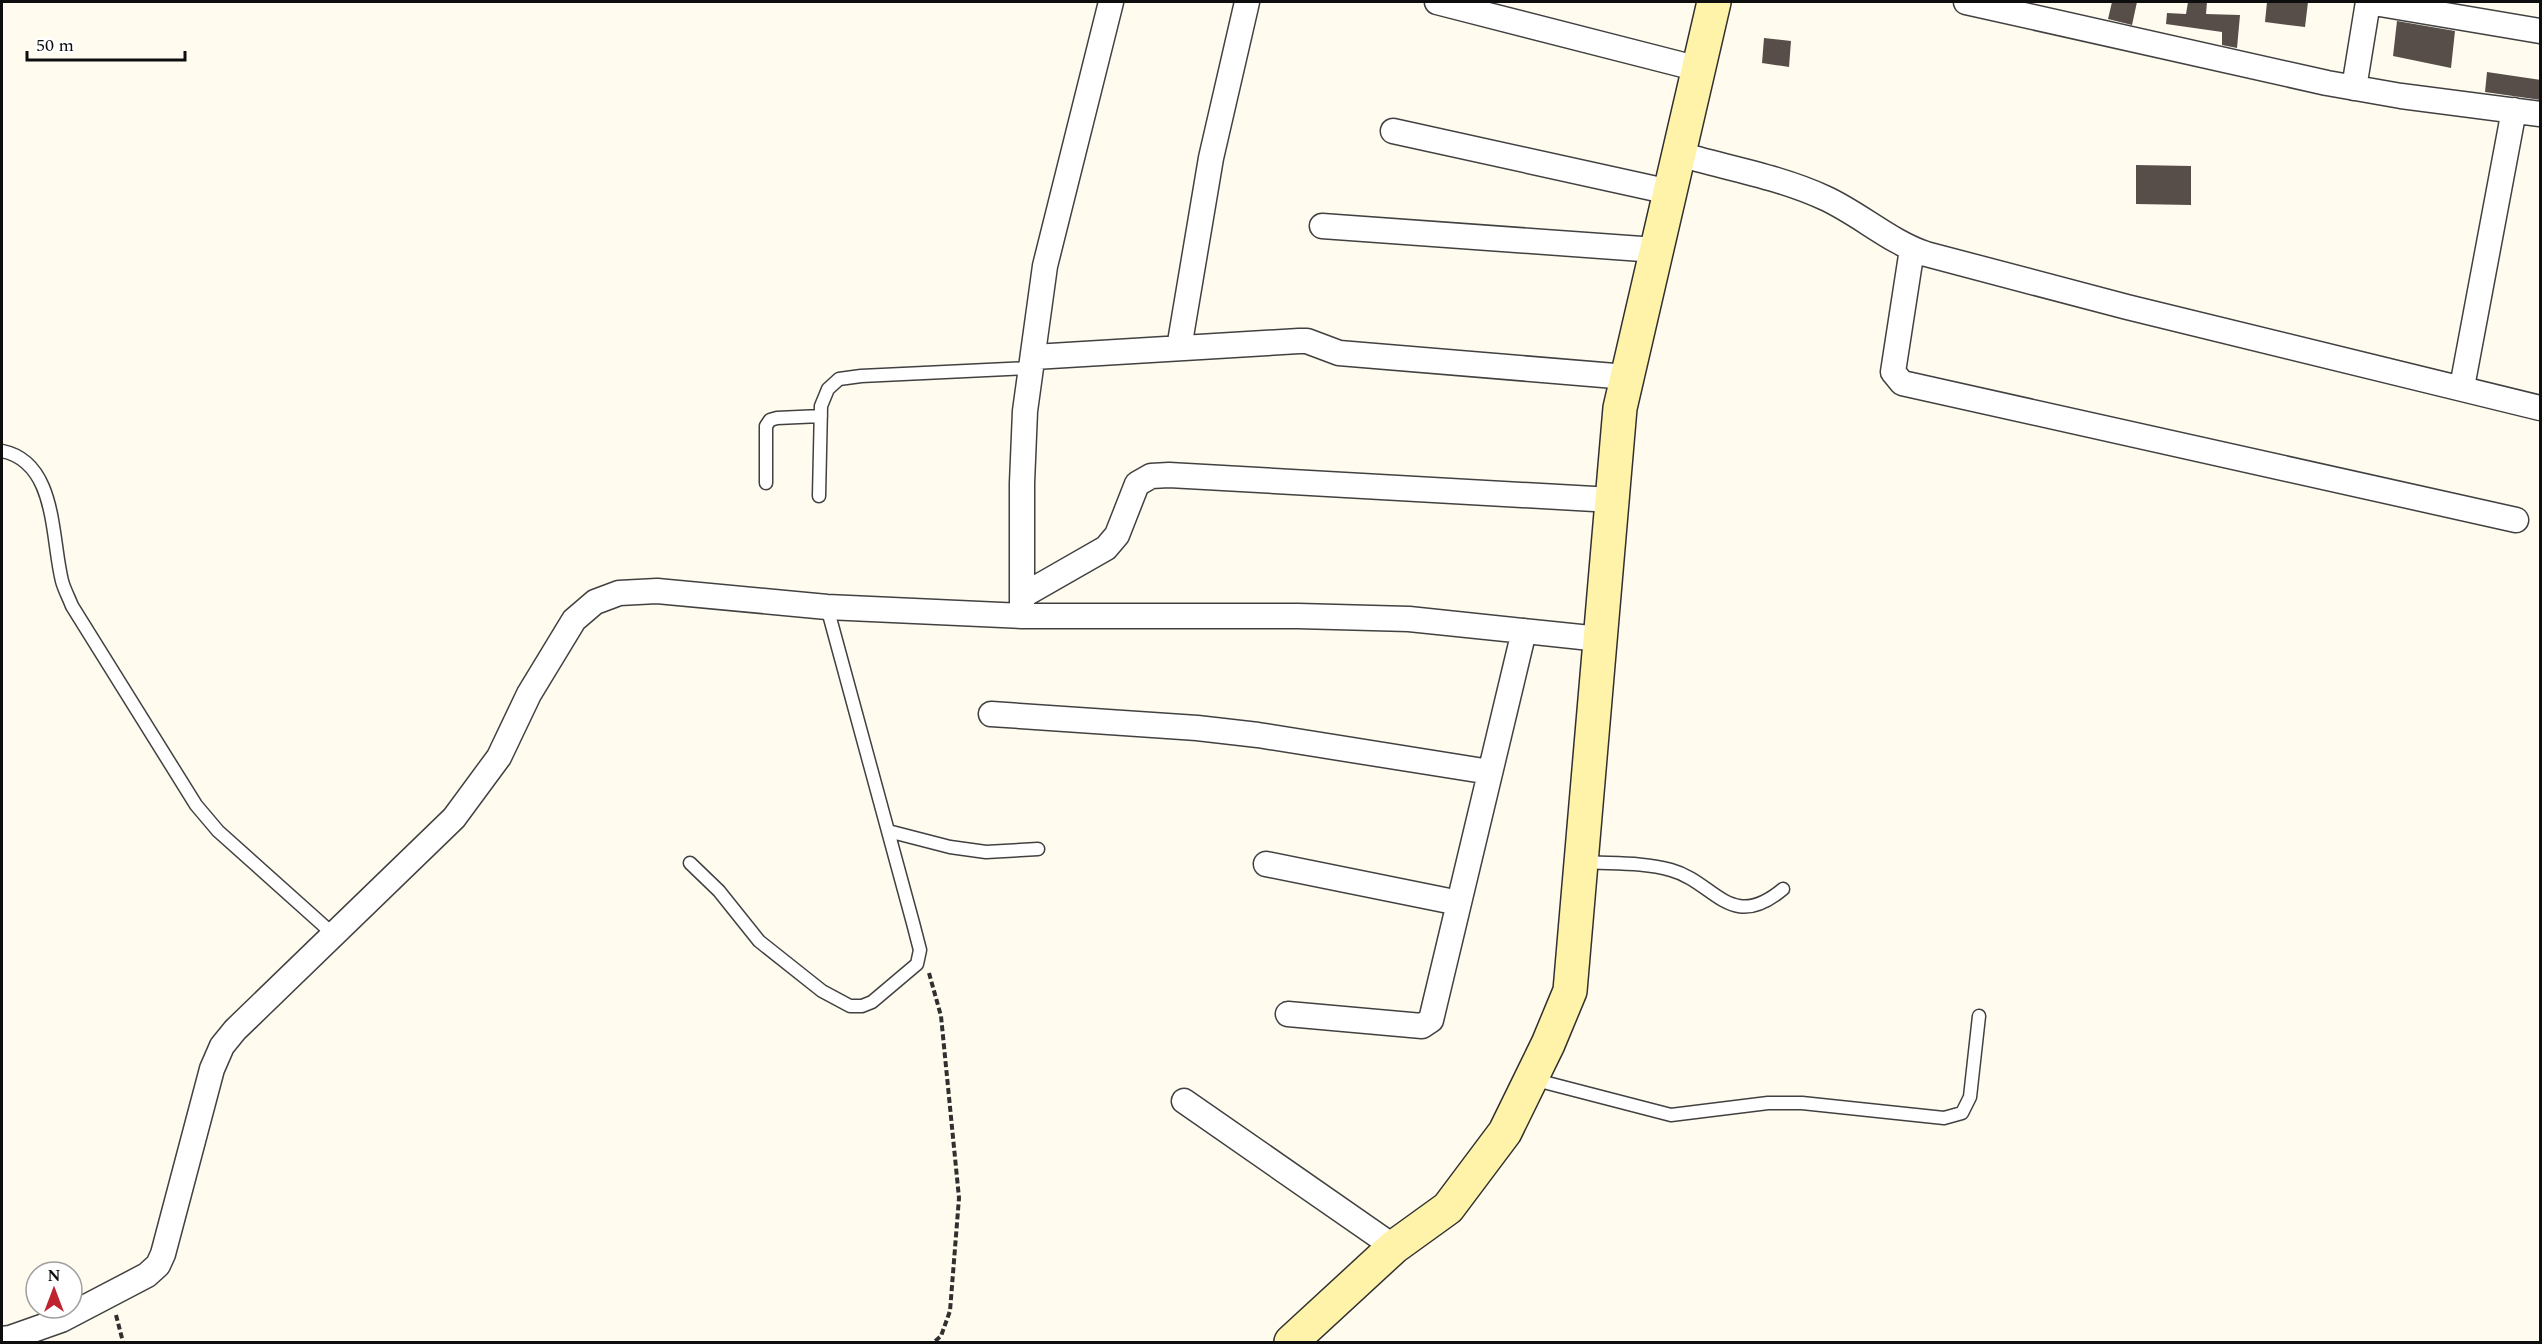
<svg xmlns="http://www.w3.org/2000/svg" width="2542" height="1344" font-family="Spectral,serif">
  <style>
    .building { fill: #574e4a }
    .lines { fill: none; stroke-linecap: round; stroke-linejoin: round }
    .service-casing { stroke: #414141; stroke-width: 15 }
    .minor-casing { stroke: #414141; stroke-width: 27 }
    .secondary-casing { stroke: #303030; stroke-width: 36 }
    .path { stroke: #303030; stroke-width: 4; stroke-dasharray: 6 3; stroke-linecap: butt }
    .service { stroke: #fff; stroke-width: 12 }
    .minor { stroke: #fff; stroke-width: 24 }
    .secondary { stroke: #fff2a9; stroke-width: 33 }
  </style>
  <rect width="100%" height="100%" fill="#fffbee"/>
  <path class="building" d="M2112 2H2137L2132 25 2108 19Z
    M2188 2H2207L2206 14 2240 15 2237 48 2222 45V32L2166 24 2167 13 2186 14Z
    M2267 2H2308L2305 27 2265 22Z
    M2397 21 2455 31 2451 68 2393 56Z
    M1764 38 1791 41 1789 67 1762 63Z
    M2487 72 2541 80V100L2485 92Z
    M2136 165 2191 166V205L2136 204Z"/>
  <g class="lines">
    <defs>
      <path id="service" d="M2 451C57 462 51 537 62 581 64 589 69 598 72 606L196 805 218 831 333 934
        M766 483V426L770 420 777 418 821 416
        M819 496 821 406 828 389 839 379 861 376 1031 368
        M888 831 950 847 986 852 1038 849
        M1583 862C1612 864 1643 862 1671 870 1715 882 1730 933 1783 889
        M690 863 719 891 759 941 822 991 850 1006H862L872 1002 917 964 920 950 913 923 827 607
        M1532 1079 1671 1115 1768 1103H1802L1944 1118 1962 1113 1970 1097 1979 1016"/>
      <path id="minor" d="M1437 2 1699 69
        M1966 2 2327 83 2401 96 2540 114
        M2368 2 2540 31
        M2354 88 2368 2
        M1393 131 1670 192
        M1679 154C1727 168 1780 177 1825 198 1860 214 1890 242 1926 254L2127 307 2540 408
        M1322 226 1656 250
        M1912 249 1893 372 1902 383 2516 520
        M1179 348 1211 158 1247 2
        M1034 357 1299 341H1307L1339 353 1627 377
        M2462 387 2514 110
        M1022 596 1106 548 1117 535 1137 484 1151 476 1169 475 1612 500
        M1022 608V483L1025 411 1045 266 1111 2
        M991 714 1197 728 1258 735 1490 772
        M1266 864 1459 903
        M1288 1014 1422 1026 1431 1020 1524 631
        M1184 1101 1394 1247
        M2 1339 10 1338 61 1320 147 1275 158 1265 163 1254 212 1069 222 1046 235 1030 454 818 499 757 529 694 574 620 595 602 619 593 657 591 827 607 1022 616H1298L1409 619 1600 639"/>
      <path id="secondary" d="M1291 1342 1394 1247 1448 1208 1505 1132 1548 1044 1570 991 1620 408 1714 2"/>
    </defs>
    <use href="#service" class="service-casing"/>
    <use href="#minor" class="minor-casing"/>
    <use href="#secondary" class="secondary-casing"/>
    <path class="path" d="M929 973 941 1016 959 1198 950 1311 941 1336 934 1342
      M116 1315 123 1342"/>
    <use href="#service" class="service"/>
    <use href="#minor" class="minor"/>
    <use href="#secondary" class="secondary"/>
  </g>
  <rect width="2542" height="1344" fill="none" stroke="#0e0e0e" stroke-width="6"/>
  <g transform="translate(54 1290)"><circle r="28" fill="#ffffff" stroke="#9f9f9f" stroke-width="1.5"/>
  <path d="M0-4.5L10 22L0 15L-10 22Z" fill="#c12230"/>
  <text y="-9" font-size="16" font-weight="bold" text-anchor="middle" fill="#0e0e0e">N</text>
  </g>
  <path d="M27 51v9h158v-9" fill="none" stroke="#0e0e0e" stroke-width="3"/>
  <text x="36" y="51" font-size="18" fill="#0e0e0e" stroke="#ffffff" stroke-width="4.5" paint-order="stroke">50 m</text>
</svg>
